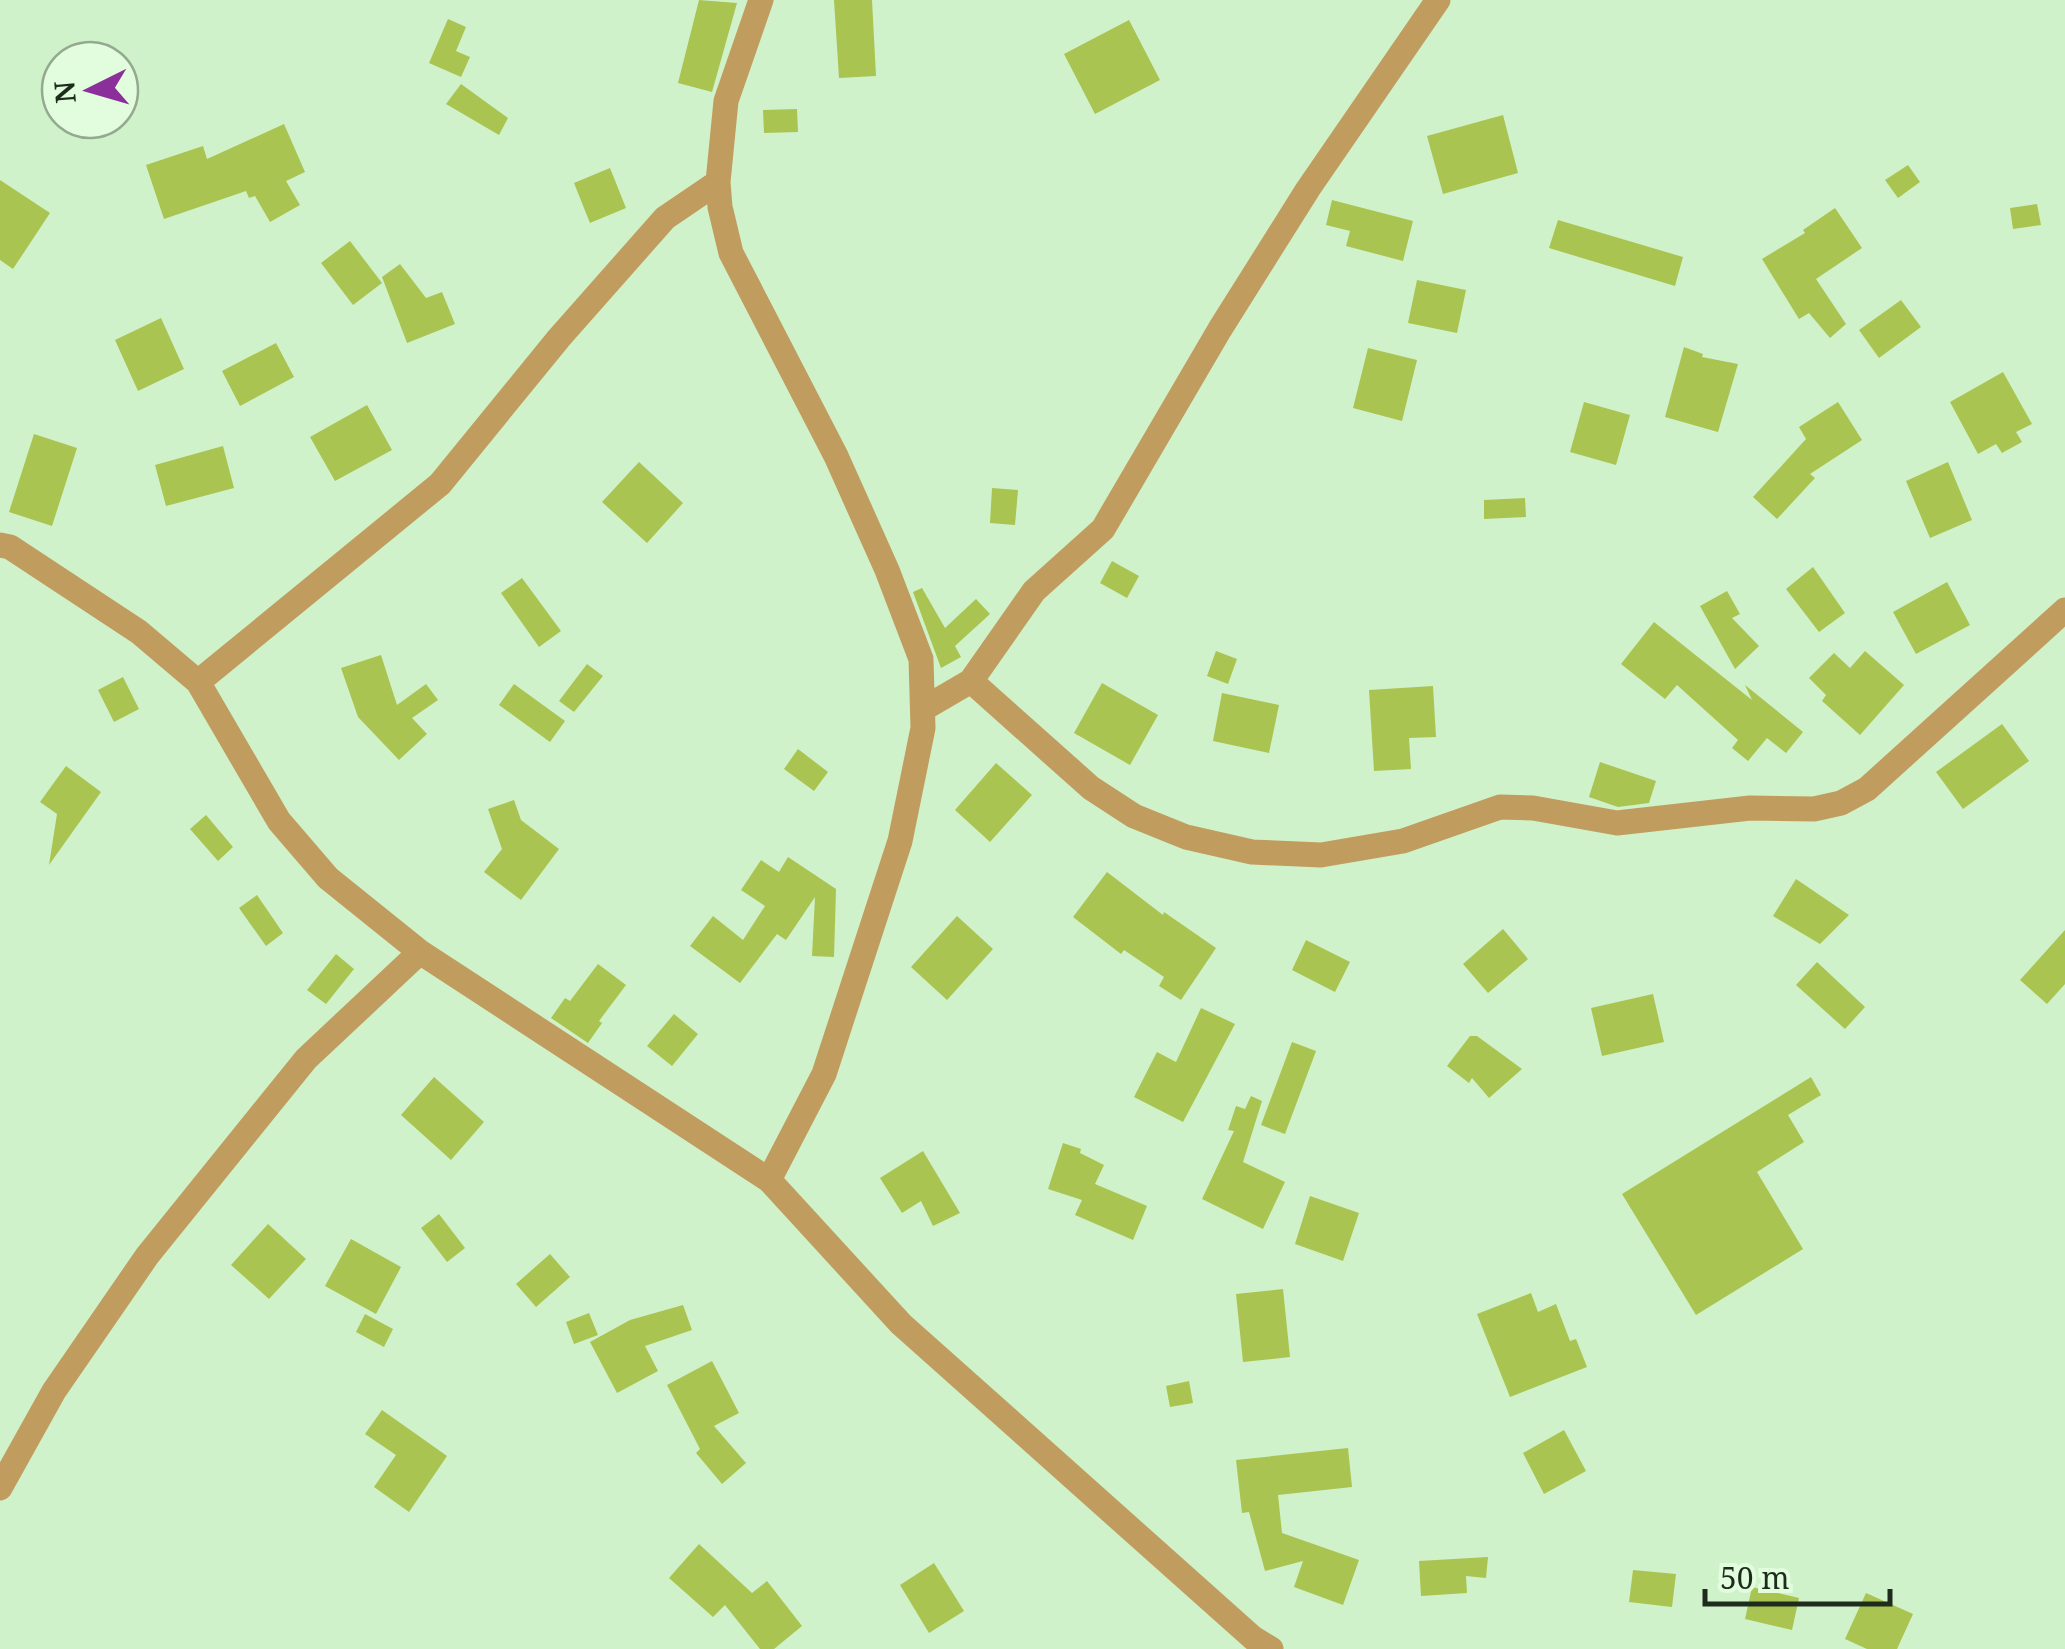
<svg xmlns="http://www.w3.org/2000/svg" width="2065" height="1649" font-family="'Noto Serif',serif">
  <style>
    .building { fill: #a9c451 }
    .lines { fill: none; stroke-linecap: round; stroke-linejoin: round }
    .minor { stroke: #c09d5e; stroke-width: 25 }
  </style>
  <rect width="100%" height="100%" fill="#d0f2ca"/>
  <path class="building" d="M699 0 737 3 712 92 678 83Z
    M834 0H872L876 76 839 78Z
    M448 19 466 27 456 51 470 57 461 77 429 63Z
    M1129 20 1160 80 1095 114 1064 54Z
    M461 84 508 118 499 135 446 104Z
    M797 109 798 132 764 133 763 110Z
    M1503 115 1518 173 1443 194 1427 136Z
    M284 124 305 172 286 181 300 205 270 222 255 196 249 198 246 191 164 219 146 165 203 146 207 159Z
    M1908 165 1920 182 1898 198 1885 180Z
    M610 168 626 208 590 223 574 183Z
    M0 180 50 213 13 269 0 260Z
    M1332 200 1413 221 1403 261 1346 246 1350 231 1326 225Z
    M2037 204 2041 225 2013 229 2010 208Z
    M1835 208 1862 248 1816 279 1846 324 1830 338 1809 313 1799 319 1762 259 1805 233 1803 230Z
    M1558 220 1683 257 1675 286 1549 248Z
    M350 241 382 283 353 305 321 263Z
    M400 264 426 298 442 292 455 324 407 343 382 277Z
    M1417 280 1466 290 1457 333 1408 323Z
    M1901 300 1921 327 1879 358 1859 330Z
    M161 318 184 369 138 391 115 340Z
    M276 343 294 377 240 406 222 371Z
    M1684 347 1703 354 1702 357 1738 364 1718 432 1665 417Z
    M1368 348 1417 360 1402 421 1353 408Z
    M2003 372 2032 424 2016 432 2022 442 2002 453 1996 444 1978 454 1950 402Z
    M1584 402 1630 415 1616 465 1570 452Z
    M1838 402 1862 440 1810 474 1815 478 1777 519 1753 497 1806 439 1799 427Z
    M367 405 392 450 335 481 310 437Z
    M34 434 77 448 52 526 9 512Z
    M223 446 234 488 166 506 155 465Z
    M639 462 683 503 647 543 602 502Z
    M1948 462 1972 520 1930 538 1906 481Z
    M992 488 1018 490 1015 525 990 523Z
    M1525 498 1526 517 1484 519V500Z
    M1112 561 1139 576 1127 598 1100 583Z
    M1813 567 1845 613 1819 632 1786 589Z
    M522 578 561 631 539 647 501 593Z
    M1947 582 1970 625 1916 654 1893 612Z
    M922 588 945 628 976 599 990 614 955 646 961 657 941 668 913 592Z
    M1727 591 1740 614 1732 618 1759 646 1735 669 1700 606Z
    M1654 622 1752 700 1745 685 1803 732 1786 753 1767 738 1748 761 1732 748 1738 740 1677 685 1665 699 1621 664Z
    M1216 651 1237 659 1228 684 1207 676Z
    M1865 651 1904 685 1860 735 1822 701 1826 695 1809 678 1834 653 1850 668Z
    M381 655 397 705 426 684 438 700 412 718 427 734 399 760 358 717 341 668Z
    M587 664 603 676 574 712 559 701Z
    M123 677 139 709 114 722 98 690Z
    M1102 683 1158 715 1130 765 1074 733Z
    M514 684 565 721 550 742 499 705Z
    M1433 686 1436 737 1409 738 1411 769 1374 771 1369 690Z
    M1222 693 1279 705 1269 753 1213 741Z
    M2002 724 2029 761 1963 809 1936 772Z
    M798 749 828 772 814 791 784 769Z
    M1600 762 1656 781 1649 803 1618 807 1589 797Z
    M996 763 1032 795 990 842 955 810Z
    M66 766 101 792 49 865 57 814 40 802Z
    M514 800 521 820 559 849 521 900 484 872 502 849 488 809Z
    M206 815 233 847 218 861 190 829Z
    M788 857 836 889 834 957 812 956 815 897 786 940 777 934 740 983 690 946 713 916 743 940 765 906 741 890 761 860 779 872Z
    M1107 872 1163 915 1164 912 1216 948 1181 1000 1159 986 1164 977 1124 950 1121 954 1073 917Z
    M1796 879 1849 915 1820 944 1773 916Z
    M257 895 283 933 266 946 239 908Z
    M957 916 993 949 947 1000 911 967Z
    M1503 929 1528 959 1488 993 1463 964Z
    M2065 930V984L2047 1004 2020 980Z
    M1306 940 1350 962 1335 992 1292 970Z
    M336 954 354 969 326 1004 307 990Z
    M1817 962 1865 1007 1845 1029 1796 985Z
    M598 964 626 985 599 1021 602 1023 588 1043 551 1018 565 998 570 1001Z
    M1653 994 1664 1042 1602 1056 1591 1008Z
    M1201 1008 1235 1024 1183 1122 1134 1097 1157 1052 1176 1062Z
    M674 1014 698 1034 672 1066 647 1046Z
    M1470 1036H1477L1522 1069 1489 1098 1472 1078 1469 1083 1447 1066Z
    M1292 1042 1316 1051 1285 1134 1261 1125Z
    M434 1077 484 1122 451 1160 401 1115Z
    M1811 1077 1821 1095 1788 1115 1804 1142 1757 1172 1803 1249 1696 1315 1622 1194Z
    M1251 1096 1262 1101 1243 1162 1285 1182 1263 1229 1202 1199 1234 1131 1228 1130 1236 1106 1245 1109Z
    M1063 1143 1081 1149 1080 1153 1104 1165 1095 1184 1147 1206 1133 1240 1075 1215 1082 1200 1048 1189Z
    M923 1151 960 1213 933 1226 921 1201 902 1213 880 1178Z
    M1310 1196 1359 1213 1343 1261 1295 1244Z
    M439 1214 465 1248 447 1262 421 1228Z
    M268 1224 306 1259 269 1299 231 1265Z
    M351 1239 401 1267 376 1314 325 1286Z
    M550 1254 570 1277 536 1307 516 1284Z
    M1283 1289 1290 1357 1243 1362 1236 1294Z
    M1531 1293 1538 1312 1556 1304 1570 1341 1576 1339 1587 1367 1510 1397 1477 1314Z
    M683 1305 692 1330 645 1346 658 1371 617 1393 590 1342 630 1320Z
    M589 1313 598 1335 574 1344 566 1322Z
    M365 1314 393 1329 384 1347 356 1332Z
    M712 1361 739 1413 714 1426 746 1463 722 1484 696 1453 700 1449 667 1385Z
    M1189 1381 1193 1403 1170 1407 1166 1386Z
    M382 1410 447 1456 409 1512 374 1487 396 1455 365 1434Z
    M1564 1430 1586 1471 1544 1494 1523 1453Z
    M1348 1448 1352 1487 1278 1495 1282 1533 1359 1560 1343 1605 1294 1587 1303 1561 1265 1571 1249 1512 1242 1513 1236 1460Z
    M699 1544 752 1593 767 1581 802 1626 774 1649H760L725 1605 713 1617 669 1578Z
    M1488 1557 1486 1578 1466 1576 1467 1593 1421 1596 1419 1561Z
    M934 1563 964 1611 929 1633 900 1585Z
    M1633 1570 1676 1574 1672 1607 1629 1602Z
    M1752 1587 1799 1598 1792 1630 1745 1619Z
    M1866 1593 1913 1614 1897 1649H1867L1845 1639Z"/>
  <g class="lines">
    <path class="minor" d="M761 0 726 101 718 182 720 207 731 253 836 456 887 570 921 659 923 728 900 841 824 1074 769 1180
      M0 545 10 547 139 632 198 682 279 821 328 878 420 952 769 1180 901 1324 1253 1638 1271 1649
      M971 681 1091 788 1134 816 1186 837 1252 852 1321 855 1403 841 1500 807 1533 808 1617 823 1750 808 1814 809 1841 803 1867 789 2065 610
      M198 682 440 484 559 338 665 218 718 182
      M923 709 971 681 1034 591 1103 529 1220 329 1308 189 1438 0
      M0 1488 54 1391 147 1256 306 1059 420 952"/>
  </g>
  <g transform="translate(90 90) rotate(265)"><circle r="48" fill="#e2fddd" stroke="#94a990" stroke-width="2.5"/>
  <path d="M0-8L18 38L0 25L-18 38Z" fill="#8b309b"/>
  <text y="-15" font-size="28" font-weight="bold" text-anchor="middle" fill="#1f2c1d">N</text>
  </g>
  <path d="M1705 1589v15h185v-15" fill="none" stroke="#1f2c1d" stroke-width="5"/>
  <text x="1720" y="1589" font-size="30" fill="#1f2c1d" stroke="#e2fddd" stroke-width="8" paint-order="stroke">50 m</text>
</svg>
